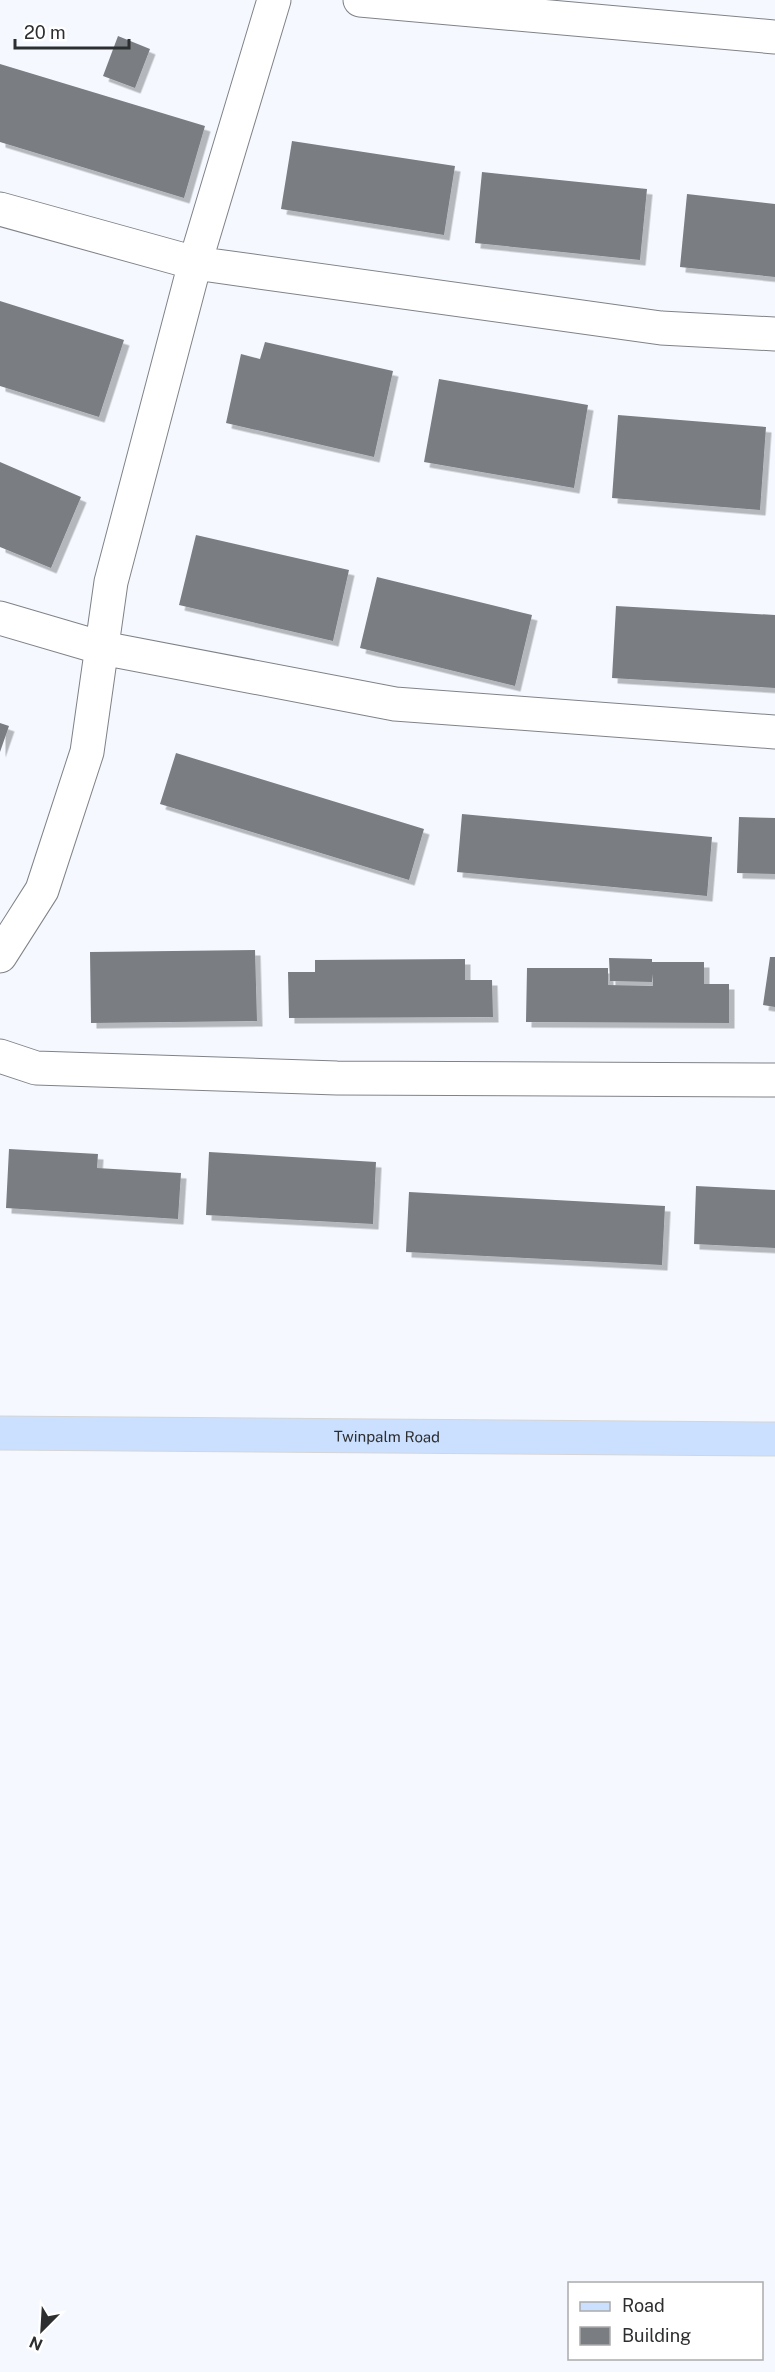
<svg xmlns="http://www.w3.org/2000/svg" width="775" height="2372" font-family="'Public Sans',sans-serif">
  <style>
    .building { fill: #7a7e83; filter: url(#shadow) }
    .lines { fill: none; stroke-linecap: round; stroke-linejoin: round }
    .minor-casing { stroke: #7f8287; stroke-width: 35 }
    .major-casing { stroke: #d5d5d6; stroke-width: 35 }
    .minor { stroke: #fff; stroke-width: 33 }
    .major { stroke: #cbe0fe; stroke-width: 33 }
    .labels { text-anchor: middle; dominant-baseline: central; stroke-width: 5; stroke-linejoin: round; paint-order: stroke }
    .street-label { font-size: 15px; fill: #2d2e30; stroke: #fff }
  </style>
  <defs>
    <filter id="shadow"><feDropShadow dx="5.5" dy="5.5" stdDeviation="0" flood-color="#0004"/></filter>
  </defs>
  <rect width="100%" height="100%" fill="#f5f9ff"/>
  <path class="building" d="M118 36 150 49 135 88 103 76Z
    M0 64 205 126 184 198 0 142Z
    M292 141 455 166 444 235 281 209Z
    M482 172 647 189 640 260 475 243Z
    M687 194 775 204V277L680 267Z
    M0 301 124 340 99 417 0 386Z
    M265 342 393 371 374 457 226 423 241 354 260 359Z
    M439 379 588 405 574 488 424 462Z
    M618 415 766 427 760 510 612 498Z
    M0 462 81 497 51 568 0 547Z
    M196 535 349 570 333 641 179 605Z
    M377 577 532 615 515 686 360 648Z
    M616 606 775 615V688L612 678Z
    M0 723 9 726 0 752Z
    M176 753 424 829 409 880 160 804Z
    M462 814 712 837 707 896 457 872Z
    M739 817 775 818V874L737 873Z
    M255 950 257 1021 91 1023 90 952Z
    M770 957H775V1007L763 1005Z
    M609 958 652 959V962H704V984H729V1023L526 1022 527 968H608V985L653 986V974L652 982 610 981Z
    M465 959V980H492L493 1017 289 1018 288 972H315V960Z
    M9 1149 98 1154 97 1168 181 1173 178 1219 6 1208Z
    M209 1152 376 1162 373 1224 206 1215Z
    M696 1186 775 1190V1248L694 1244Z
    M409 1192 665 1206 662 1265 406 1252Z"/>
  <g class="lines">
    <defs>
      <path id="minor" d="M360 0 775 37
        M0 209 195 263 661 328 775 334
        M0 618 102 648 395 704 775 732
        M0 956 42 890 87 752 111 582 195 263 274 0
        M0 1056 36 1068 337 1078 775 1080"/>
      <g id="major">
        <path id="s1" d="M0 1433 775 1439"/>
      </g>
    </defs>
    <use href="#minor" class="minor-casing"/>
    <use href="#major" class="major-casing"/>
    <use href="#minor" class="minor"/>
    <use href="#major" class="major"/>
  </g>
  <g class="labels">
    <g class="street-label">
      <text stroke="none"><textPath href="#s1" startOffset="387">Twinpalm Road</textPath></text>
    </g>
  </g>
  <rect x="568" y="2282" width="195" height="78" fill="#ffffff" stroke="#ababac" stroke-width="1.5"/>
  <rect x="580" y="2302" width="30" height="9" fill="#cbe0fe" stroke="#ababac" stroke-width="1.5"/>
  <text x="622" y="2312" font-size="18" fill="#2d2e30">Road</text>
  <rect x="580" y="2327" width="30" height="18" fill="#7a7e83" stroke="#ababac" stroke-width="1.5"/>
  <text x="622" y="2342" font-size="18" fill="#2d2e30">Building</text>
  <g transform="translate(42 2330) rotate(204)" stroke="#ffffff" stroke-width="4.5" paint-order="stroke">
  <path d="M0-4.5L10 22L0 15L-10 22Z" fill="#2d2e30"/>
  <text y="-9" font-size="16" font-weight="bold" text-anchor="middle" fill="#2d2e30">N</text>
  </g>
  <path d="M15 39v9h114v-9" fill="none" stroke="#2d2e30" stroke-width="3"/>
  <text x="24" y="39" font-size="18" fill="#2d2e30" stroke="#ffffff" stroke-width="4.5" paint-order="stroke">20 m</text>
</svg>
